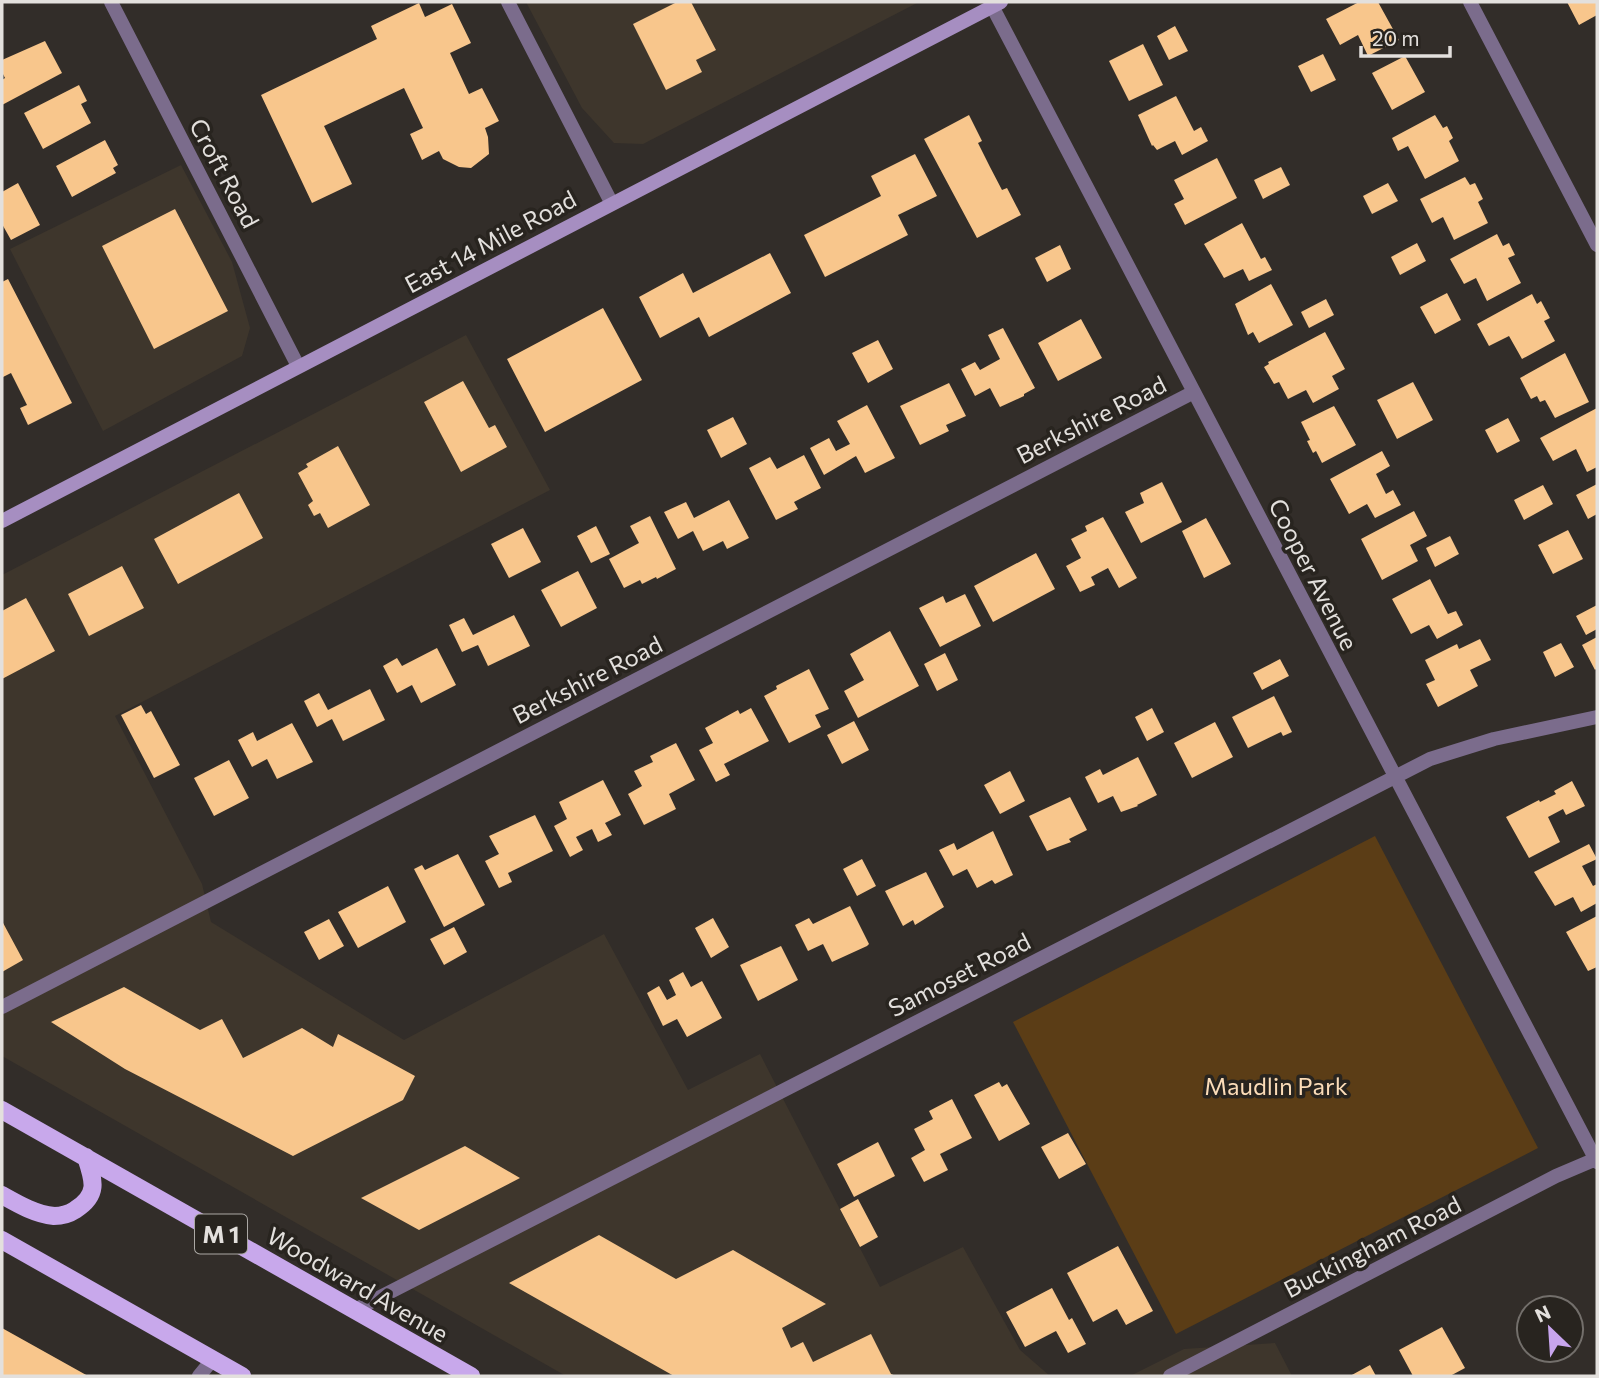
<svg xmlns="http://www.w3.org/2000/svg" width="1599" height="1378" font-family="Commissioner,sans-serif">
  <style>
    .built { fill: #3e362c }
    .green { fill: #5b3d16 }
    .building { fill: #f8c68c }
    .lines { fill: none; stroke-linecap: round; stroke-linejoin: round }
    .minor { stroke: #7b6c8c; stroke-width: 14 }
    .secondary { stroke: #a68ec1; stroke-width: 14 }
    .primary { stroke: #c8a8eb; stroke-width: 18 }
    .labels { text-anchor: middle; dominant-baseline: central; stroke-width: 7; stroke-linejoin: round; paint-order: stroke }
    .shield { fill: #28241f; stroke: #aba8a4; stroke-width: 2 }
    .shield-label { font-size: 23px; font-weight: bold; fill: #e3e0dd }
    .street-label { font-size: 24px; fill: #e3e0dd; stroke: #28241f }
    .park-label { font-size: 24px; fill: #fbdcb8; stroke: #28241f }
  </style>
  <rect width="100%" height="100%" fill="#322d29"/>
  <path class="built" d="M526 2H919L643 144 614 143 582 108Z
    M181 165 232 262 250 328 242 356 103 431 10 249Z
    M466 335 550 490 115 716 202 884 211 922 404 1040 604 934 688 1090 760 1054 880 1287 963 1247 1020 1350 1050 1376H566L2 1056V575Z
    M1275 1343 1292 1376H1130L1184 1349Z"/>
  <path class="green" d="M1375 836 1538 1148 1176 1334 1013 1022Z"/>
  <path class="building" d="M677 2H691L716 50 696 60 702 72 666 90 633 24Z
    M1359 2H1378L1399 40 1368 56 1358 35 1340 45 1326 19Z
    M1567 2H1597V15L1579 25Z
    M419 3 425 17 452 4 471 43 450 53 469 94 482 88 499 121 485 128 488 137 489 154 471 168 459 167 443 159 439 151 422 160 410 134 423 128 404 88 324 126 352 184 312 203 261 95 377 39 371 26Z
    M1175 26 1188 51 1169 60 1157 36Z
    M45 41 62 73 2 105V80L5 78 2 72V60Z
    M1143 44 1163 85 1129 101 1109 61Z
    M1323 54 1336 80 1311 92 1298 66Z
    M1405 56 1425 92 1392 110 1372 73Z
    M79 85 87 101 81 104 91 123 43 149 24 113Z
    M1176 96 1194 131 1201 127 1208 141 1182 155 1175 141 1157 150 1153 145 1152 146 1138 115Z
    M969 115 982 141 978 143 990 167 1002 190 1007 188 1021 215 977 238 924 139Z
    M1435 115 1443 128 1447 126 1453 138 1449 141 1459 161 1425 179 1408 146 1398 151 1392 138Z
    M105 140 118 165 113 168 116 173 72 197 56 166Z
    M915 154 937 196 898 215 908 235 825 277 804 235 881 196 871 176Z
    M1217 158 1237 198 1185 225 1174 204 1184 199 1174 180Z
    M1281 167 1290 185 1263 199 1254 180Z
    M1465 177 1470 185 1475 183 1483 199 1478 202 1488 223 1454 240 1443 217 1432 223 1420 199Z
    M18 183 40 225 11 240 2 224V192Z
    M1388 183 1398 201 1372 214 1363 196Z
    M175 209 228 311 154 349 102 246Z
    M1242 223 1261 259 1265 257 1272 270 1249 281 1243 269 1224 278 1204 244Z
    M1497 234 1503 246 1509 243 1515 255 1508 258 1521 283 1487 301 1476 278 1464 284 1450 259Z
    M1417 243 1426 261 1400 275 1391 257Z
    M1060 245 1071 269 1047 282 1035 258Z
    M770 253 791 293 709 337 699 317 660 338 639 297 683 273 693 293Z
    M8 279 72 403 28 425 20 408 27 405 11 373 3 377 2 375V282Z
    M1271 284 1293 325 1259 343 1253 332 1248 335 1235 304Z
    M1447 293 1461 320 1435 334 1420 307Z
    M1532 294 1537 304 1541 301 1550 318 1544 321 1555 341 1522 359 1509 336 1489 346 1477 324Z
    M1326 299 1334 315 1309 328 1301 312Z
    M603 308 642 380 545 432 507 359Z
    M1081 319 1102 358 1058 381 1038 343Z
    M1003 328 1035 388 1024 394V396L1000 407 990 388 975 396 961 369 975 362 980 370 1000 359 988 335Z
    M1325 332 1345 369 1332 376 1339 389 1313 403 1306 390 1288 399 1279 382 1274 384 1264 367 1269 364 1268 362Z
    M878 340 893 369 868 383 852 353Z
    M1565 353 1589 402 1555 418 1545 400 1540 402 1537 396 1531 399 1520 378Z
    M463 381 489 428 495 425 507 447 461 472 424 402Z
    M1413 382 1433 420 1397 439 1377 400Z
    M949 383 966 416 946 425 949 431 920 445 900 406Z
    M867 405 895 458 865 473 856 456 824 475 810 448 829 438 836 451 850 444 837 421Z
    M1334 406 1356 445 1322 463 1316 451 1313 453 1307 441 1310 440 1301 422Z
    M1597 408V467L1587 472 1576 449 1553 461 1540 438Z
    M733 417 747 444 721 458 707 430Z
    M1508 418 1520 441 1497 453 1485 430Z
    M338 446 370 505 328 528 320 513 314 516 308 505 313 501 298 473 308 467 306 464Z
    M1382 451 1390 466 1376 474 1386 494 1393 490 1401 505 1375 518 1367 504 1349 514 1330 479Z
    M804 455 821 488 794 502 798 509 776 520 749 468 770 457 777 469Z
    M1162 482 1182 522 1141 543 1125 512 1144 503 1140 493Z
    M1597 484V514L1588 519 1576 495Z
    M1543 485 1553 504 1524 520 1514 500Z
    M239 493 263 538 178 584 154 539Z
    M729 500 749 538 727 549 723 541 703 551 693 531 678 539 664 512 686 502 694 518Z
    M1414 511 1427 536 1410 545 1418 561 1382 580 1361 539Z
    M650 516 676 569 657 579 656 577 642 584 640 580 624 588 609 559 639 543 630 526Z
    M1103 517 1137 578 1119 588 1108 568 1091 577 1095 585 1080 592 1066 566 1081 558 1071 539 1087 531 1085 526Z
    M1206 518 1231 564 1204 578 1182 531Z
    M596 526 610 554 591 563 577 536Z
    M523 528 541 562 509 578 491 544Z
    M1568 530 1583 559 1553 574 1538 545Z
    M1450 536 1459 554 1435 567 1426 548Z
    M1036 553 1055 589 993 622 974 586Z
    M122 566 144 608 89 636 68 594Z
    M578 571 597 608 561 627 541 590Z
    M1430 579 1448 614 1456 611 1463 625 1437 639 1429 625 1411 634 1392 599Z
    M965 594 981 626 940 647 919 608 943 596 946 603Z
    M26 598 55 651 2 679V611Z
    M1597 605V629L1586 635 1576 616Z
    M514 615 530 646 488 666 478 645 462 652 449 625 464 618 473 635Z
    M890 631 919 686 858 718 844 691 864 680 850 654Z
    M1597 637V668L1595 670 1582 645Z
    M1480 639 1491 660 1470 670 1478 686 1438 707 1426 684 1435 680 1425 660 1457 644 1459 649Z
    M1561 643 1574 667 1555 677 1543 652Z
    M437 648 456 685 421 703 412 685 397 693 383 666 397 658 402 666Z
    M945 653 958 680 937 691 924 664Z
    M1280 659 1289 676 1262 690 1253 673Z
    M809 669 829 709 815 715 821 727 789 743 764 696 777 689 776 686Z
    M370 689 385 720 343 741 332 719 317 727 304 701 319 693 328 710Z
    M1274 696 1292 732 1283 736 1281 732 1248 748 1232 717Z
    M141 705 146 714 151 711 180 765 154 778 121 715Z
    M751 708 769 741 724 764 730 775 716 782 699 750 713 743 705 728 738 710 740 714Z
    M1152 708 1164 732 1147 741 1135 717Z
    M854 721 869 750 842 764 827 735Z
    M1215 722 1233 757 1192 778 1174 743Z
    M292 723 313 762 277 779 267 759 252 767 238 740 253 732 257 741Z
    M676 743 695 780 669 794 676 809 644 825 628 794 642 786 634 771 653 762 650 756Z
    M1138 757 1157 795 1137 805 1138 806 1121 812 1113 796 1098 803 1085 777 1100 769 1103 775Z
    M229 760 249 798 214 816 194 778Z
    M1010 771 1025 801 1000 814 984 785Z
    M603 780 621 815 605 823 612 835 598 842 592 829 576 837 583 850 570 857 554 826 567 819 559 802Z
    M1572 781 1585 806 1566 815 1563 809 1548 817 1560 842 1529 858 1506 817 1539 800 1540 802 1556 794 1554 791Z
    M1070 797 1087 830 1069 839 1071 842 1047 851 1029 816Z
    M535 815 553 851 508 873 512 882 499 888 485 861 499 854 489 836Z
    M993 831 1013 875 995 884 992 880 977 888 967 869 953 876 939 850 954 843 957 850Z
    M1589 844 1597 859 1582 866 1593 886 1597 884V903L1581 912 1573 897 1555 906 1534 872Z
    M458 854 485 905 444 927 414 869 422 865 425 870Z
    M862 859 876 886 857 896 843 869Z
    M926 872 944 907 915 925 913 920 903 926 885 891Z
    M388 886 406 922 358 948 338 912Z
    M850 906 869 944 867 946 832 962 823 944 808 951 795 925 809 918 813 924Z
    M1597 916V967L1588 971 1566 932Z
    M713 918 729 947 711 958 695 928Z
    M329 919 344 946 319 960 304 932Z
    M2 921 23 960 2 972Z
    M454 927 467 952 444 965 430 939Z
    M781 946 798 980 758 1001 740 965Z
    M683 972 691 987 702 981 722 1018 687 1037 677 1019 663 1026 647 993 659 986 667 1000 676 995 669 980Z
    M124 987 200 1030 222 1019 243 1058 302 1028 333 1047 338 1034 415 1076 403 1100 293 1156 125 1069 51 1022Z
    M999 1082 1002 1087 1007 1084 1030 1124 999 1141 974 1095Z
    M952 1099 972 1138 940 1154 948 1170 924 1182 911 1158 925 1150 914 1129 933 1119 929 1111Z
    M1068 1133 1086 1164 1059 1179 1041 1147Z
    M878 1142 895 1176 854 1197 837 1164Z
    M465 1146 520 1178 419 1230 361 1198Z
    M858 1199 878 1237 860 1247 840 1209Z
    M599 1235 676 1279 733 1250 826 1304 782 1328 791 1348 803 1342 813 1362 871 1334 891 1374 896 1376H674L509 1283Z
    M1118 1246 1153 1311 1126 1325 1117 1309 1093 1322 1067 1273Z
    M1052 1288 1069 1320 1072 1318 1086 1344 1068 1353 1056 1331 1025 1347 1006 1312Z
    M1442 1327 1465 1368 1450 1376H1413L1399 1350Z
    M2 1328 88 1376H2Z
    M1370 1365 1376 1376H1350Z"/>
  <g class="lines">
    <path class="minor" d="M111 2 298 366
      M508 2 611 202
      M1470 2 1597 245
      M992 6 1597 1162
      M2 1007 1194 392
      M355 1310 1430 759 1494 739 1597 717
      M199 1376 213 1359
      M1170 1376 1556 1176 1596 1159"/>
    <path class="secondary" d="M2 521 1001 2"/>
    <path class="primary" d="M2 1110 471 1376
      M2 1195C18 1204 35 1214 54 1216 60 1216 69 1214 75 1210 99 1195 94 1181 86 1157
      M2 1240 242 1376"/>
  </g>
  <g class="labels">
    <rect class="shield" x="195" y="1214.5" width="52" height="39" rx="5"/>
    <g class="shield-label">
      <text x="221" y="1234">M 1</text>
    </g>
    <g class="street-label">
      <text transform="translate(225 173) rotate(62)">Croft Road</text>
      <text transform="translate(490 241) rotate(-28)">East 14 Mile Road</text>
      <text transform="translate(1091 419) rotate(-27)">Berkshire Road</text>
      <text transform="translate(1314 574) rotate(63)">Cooper Avenue</text>
      <text transform="translate(587 679) rotate(-27)">Berkshire Road</text>
      <text transform="translate(959 974) rotate(-27)">Samoset Road</text>
      <text transform="translate(1372 1246) rotate(-27)">Buckingham Road</text>
      <text transform="translate(358 1284) rotate(30)">Woodward Avenue</text>
    </g>
    <g class="park-label">
      <text x="1276" y="1085">Maudlin Park</text>
    </g>
  </g>
  <rect width="1599" height="1378" fill="none" stroke="#e3e0dd" stroke-width="7"/>
  <g transform="translate(1550 1329) rotate(335)"><circle r="33" fill="#28241f" stroke="#736f6b" stroke-width="2"/>
  <path d="M0-5L12 26L0 18L-12 26Z" fill="#c8a5ee"/>
  <text y="-10" font-size="19" font-weight="bold" text-anchor="middle" fill="#e3e0dd">N</text>
  </g>
  <path d="M1361 46v10h89v-10" fill="none" stroke="#e3e0dd" stroke-width="3.5"/>
  <text x="1372" y="46" font-size="21" fill="#e3e0dd" stroke="#28241f" stroke-width="5" paint-order="stroke">20 m</text>
</svg>
